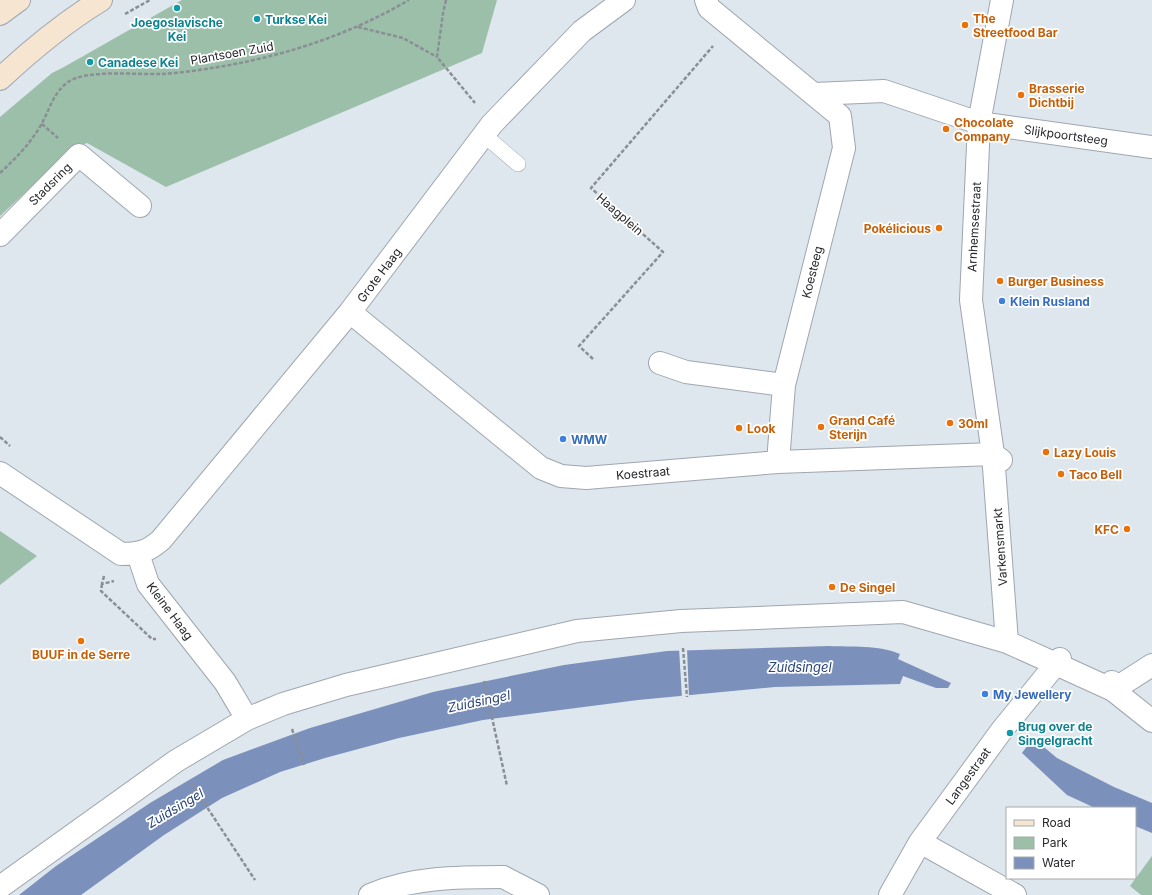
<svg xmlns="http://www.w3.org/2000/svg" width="1152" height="895" font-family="Inter,sans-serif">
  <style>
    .green { fill: #9cbfa9 }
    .water { fill: #7b91bc }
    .pier { fill: #dee6ee }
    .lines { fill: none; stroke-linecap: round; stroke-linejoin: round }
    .service-casing { stroke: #9fa6af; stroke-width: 16 }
    .pedestrian-casing { stroke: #9fa6af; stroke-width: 24 }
    .minor-casing { stroke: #9fa6af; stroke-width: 24 }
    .secondary-casing { stroke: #9fa6af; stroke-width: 24 }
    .path { stroke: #898f95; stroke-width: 2.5; stroke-dasharray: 4 2; stroke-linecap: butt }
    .service { stroke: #fff; stroke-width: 15 }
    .pedestrian { stroke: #fff; stroke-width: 22 }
    .minor { stroke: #fff; stroke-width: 22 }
    .secondary { stroke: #f5e5d1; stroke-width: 22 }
    .culture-dot { fill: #0f9aa8; stroke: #fff; stroke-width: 1.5 }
    .food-dot { fill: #e8710a; stroke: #fff; stroke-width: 1.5 }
    .shop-dot { fill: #3f7fe0; stroke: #fff; stroke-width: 1.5 }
    .labels { text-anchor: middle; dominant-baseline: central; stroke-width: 3.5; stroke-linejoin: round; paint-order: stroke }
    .food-label { font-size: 12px; font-weight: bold; fill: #c56008; stroke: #fff; text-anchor: start }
    .culture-label { font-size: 12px; font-weight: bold; fill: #0d838f; stroke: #fff; text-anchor: start }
    .street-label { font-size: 12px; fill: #26282c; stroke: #fff }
    .shop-label { font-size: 12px; font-weight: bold; fill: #366cbe; stroke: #fff; text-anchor: start }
    .water-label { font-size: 13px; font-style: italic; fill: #2a457d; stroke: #fff }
  </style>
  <rect width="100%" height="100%" fill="#dee6ee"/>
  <path class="green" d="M182 0H497L482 53 166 187 87 143 75 148 74 147 0 216V117L52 73 64 67Z
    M0 531 37 556 0 585Z
    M1152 856V895H1141L1130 886Z"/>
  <path class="water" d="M829 646C851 647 879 645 900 654L898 659 951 683 948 688H936L903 676 900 684 775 687 638 700 483 720 399 738 325 758 280 772 222 798 164 835 81 895H19L56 866 150 803 223 760 310 728 433 692 564 665 667 651Z
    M1033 738 1057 758 1114 787 1152 803V833L1135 826V808H1095L1067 795 1022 753Z"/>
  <path class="pier" d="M679 648H687L689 697 682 698Z"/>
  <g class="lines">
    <defs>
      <path id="service" d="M484 135 518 164"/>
      <path id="pedestrian" d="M814 94 884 91 979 123 1152 147
        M1001 460 993 454 971 300 979 123 1002 0
        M1112 682 1113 690 1152 665
        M920 842 1015 895
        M503 877 538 895
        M890 895 920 842 1002 730 1060 659"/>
      <path id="minor" d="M706 0 709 8 840 116 844 148 784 385 778 462
        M0 235 79 155 140 206
        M350 312 541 468 561 476 586 478 778 462 993 454 1007 642
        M660 363 686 372 784 385
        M0 473 121 554C139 554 147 552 161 540L350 312 492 124 582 31 624 0
        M138 554 148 584 225 682 247 719
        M0 887 176 761 247 719 283 704 346 685 577 631 681 621 903 612 1007 642 1056 664 1113 690 1152 721
        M370 895C412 877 459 877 503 877"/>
      <path id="secondary" d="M0 14 19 0
        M0 79C31 50 65 22 101 0"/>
    </defs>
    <use href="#service" class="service-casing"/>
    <use href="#pedestrian" class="pedestrian-casing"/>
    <use href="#minor" class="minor-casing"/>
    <use href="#secondary" class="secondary-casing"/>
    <path class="path" d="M446 0 443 13 437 57 475 103
      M125 14 150 0
      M358 27 403 38 437 57
      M42 124 58 138
      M0 173C16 158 30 144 41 125 50 109 53 93 68 82 86 69 139 75 161 74 180 73 200 70 218 67 285 56 351 34 409 0
      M593 359 579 346 663 252 591 188 713 46
      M0 437 10 446
      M104 576 102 584 114 581
      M102 584 101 591 152 639H156
      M683 648 687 697
      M484 681 507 786
      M292 729 304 765
      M191 783 255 880"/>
    <use href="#service" class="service"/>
    <use href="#pedestrian" class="pedestrian"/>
    <use href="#minor" class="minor"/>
    <use href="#secondary" class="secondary"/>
  </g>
  <g class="culture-dot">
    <circle cx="177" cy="8" r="4"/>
    <circle cx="257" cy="19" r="4"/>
    <circle cx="90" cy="62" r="4"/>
    <circle cx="1010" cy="733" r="4"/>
  </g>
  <g class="food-dot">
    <circle cx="965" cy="25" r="4"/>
    <circle cx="1021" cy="95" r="4"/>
    <circle cx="946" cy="129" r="4"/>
    <circle cx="939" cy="228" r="4"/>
    <circle cx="1000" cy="281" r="4"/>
    <circle cx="950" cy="423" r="4"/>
    <circle cx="821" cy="427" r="4"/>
    <circle cx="739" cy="428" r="4"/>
    <circle cx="1046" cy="452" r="4"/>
    <circle cx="1061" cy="474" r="4"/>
    <circle cx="1127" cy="529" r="4"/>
    <circle cx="832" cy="587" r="4"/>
    <circle cx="81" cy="641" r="4"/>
  </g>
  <g class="shop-dot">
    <circle cx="1002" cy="301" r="4"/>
    <circle cx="563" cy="439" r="4"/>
    <circle cx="985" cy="694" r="4"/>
  </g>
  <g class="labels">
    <g class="food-label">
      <text x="973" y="18">The<tspan x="973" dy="14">Streetfood Bar</tspan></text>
      <text x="1029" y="88">Brasserie<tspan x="1029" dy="14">Dichtbij</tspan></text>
      <text x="954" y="122">Chocolate<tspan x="954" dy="14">Company</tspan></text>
      <text x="931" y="228" text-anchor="end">Pokélicious</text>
      <text x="1008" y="281">Burger Business</text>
      <text x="829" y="420">Grand Café<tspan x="829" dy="14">Sterijn</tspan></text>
      <text x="958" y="423">30ml</text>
      <text x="747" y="428">Look</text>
      <text x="1054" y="452">Lazy Louis</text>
      <text x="1069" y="474">Taco Bell</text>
      <text x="1119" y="529" text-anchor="end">KFC</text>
      <text x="840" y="587">De Singel</text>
      <text x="81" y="654" text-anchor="middle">BUUF in de Serre</text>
    </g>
    <g class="culture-label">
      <text x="265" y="19">Turkse Kei</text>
      <text x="177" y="22" text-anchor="middle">Joegoslavische<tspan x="177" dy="14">Kei</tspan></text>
      <text x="98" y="62">Canadese Kei</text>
      <text x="1018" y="726">Brug over de<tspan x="1018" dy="14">Singelgracht</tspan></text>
    </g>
    <g class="street-label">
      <text transform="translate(232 53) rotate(-10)">Plantsoen Zuid</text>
      <text transform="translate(1066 135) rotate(8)">Slijkpoortsteeg</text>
      <text transform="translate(50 184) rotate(-45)">Stadsring</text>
      <text transform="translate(620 214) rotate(41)">Haagplein</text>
      <text transform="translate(974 227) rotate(-87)">Arnhemsestraat</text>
      <text transform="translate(812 272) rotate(-76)">Koesteeg</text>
      <text transform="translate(379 275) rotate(-53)">Grote Haag</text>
      <text transform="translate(643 473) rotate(-5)">Koestraat</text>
      <text transform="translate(1000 547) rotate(-94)">Varkensmarkt</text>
      <text transform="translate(170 611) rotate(53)">Kleine Haag</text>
      <text transform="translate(968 776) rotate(-54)">Langestraat</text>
    </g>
    <g class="shop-label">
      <text x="1010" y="301">Klein Rusland</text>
      <text x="571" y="439">WMW</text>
      <text x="993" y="694">My Jewellery</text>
    </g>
    <g class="water-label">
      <text x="800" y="667">Zuidsingel</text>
      <text transform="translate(479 701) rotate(-12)">Zuidsingel</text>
      <text transform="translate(175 808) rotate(-31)">Zuidsingel</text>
    </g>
  </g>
  <rect x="1006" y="807" width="130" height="72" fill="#ffffff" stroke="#a8a9ab"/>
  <rect x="1014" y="820" width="20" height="6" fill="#f5e5d1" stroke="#a8a9ab"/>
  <text x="1042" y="827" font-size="12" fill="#26282c">Road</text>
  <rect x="1014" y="837" width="20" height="12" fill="#9cbfa9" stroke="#a8a9ab"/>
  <text x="1042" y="847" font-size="12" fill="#26282c">Park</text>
  <rect x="1014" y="857" width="20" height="12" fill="#7b91bc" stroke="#a8a9ab"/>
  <text x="1042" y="867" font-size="12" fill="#26282c">Water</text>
</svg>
